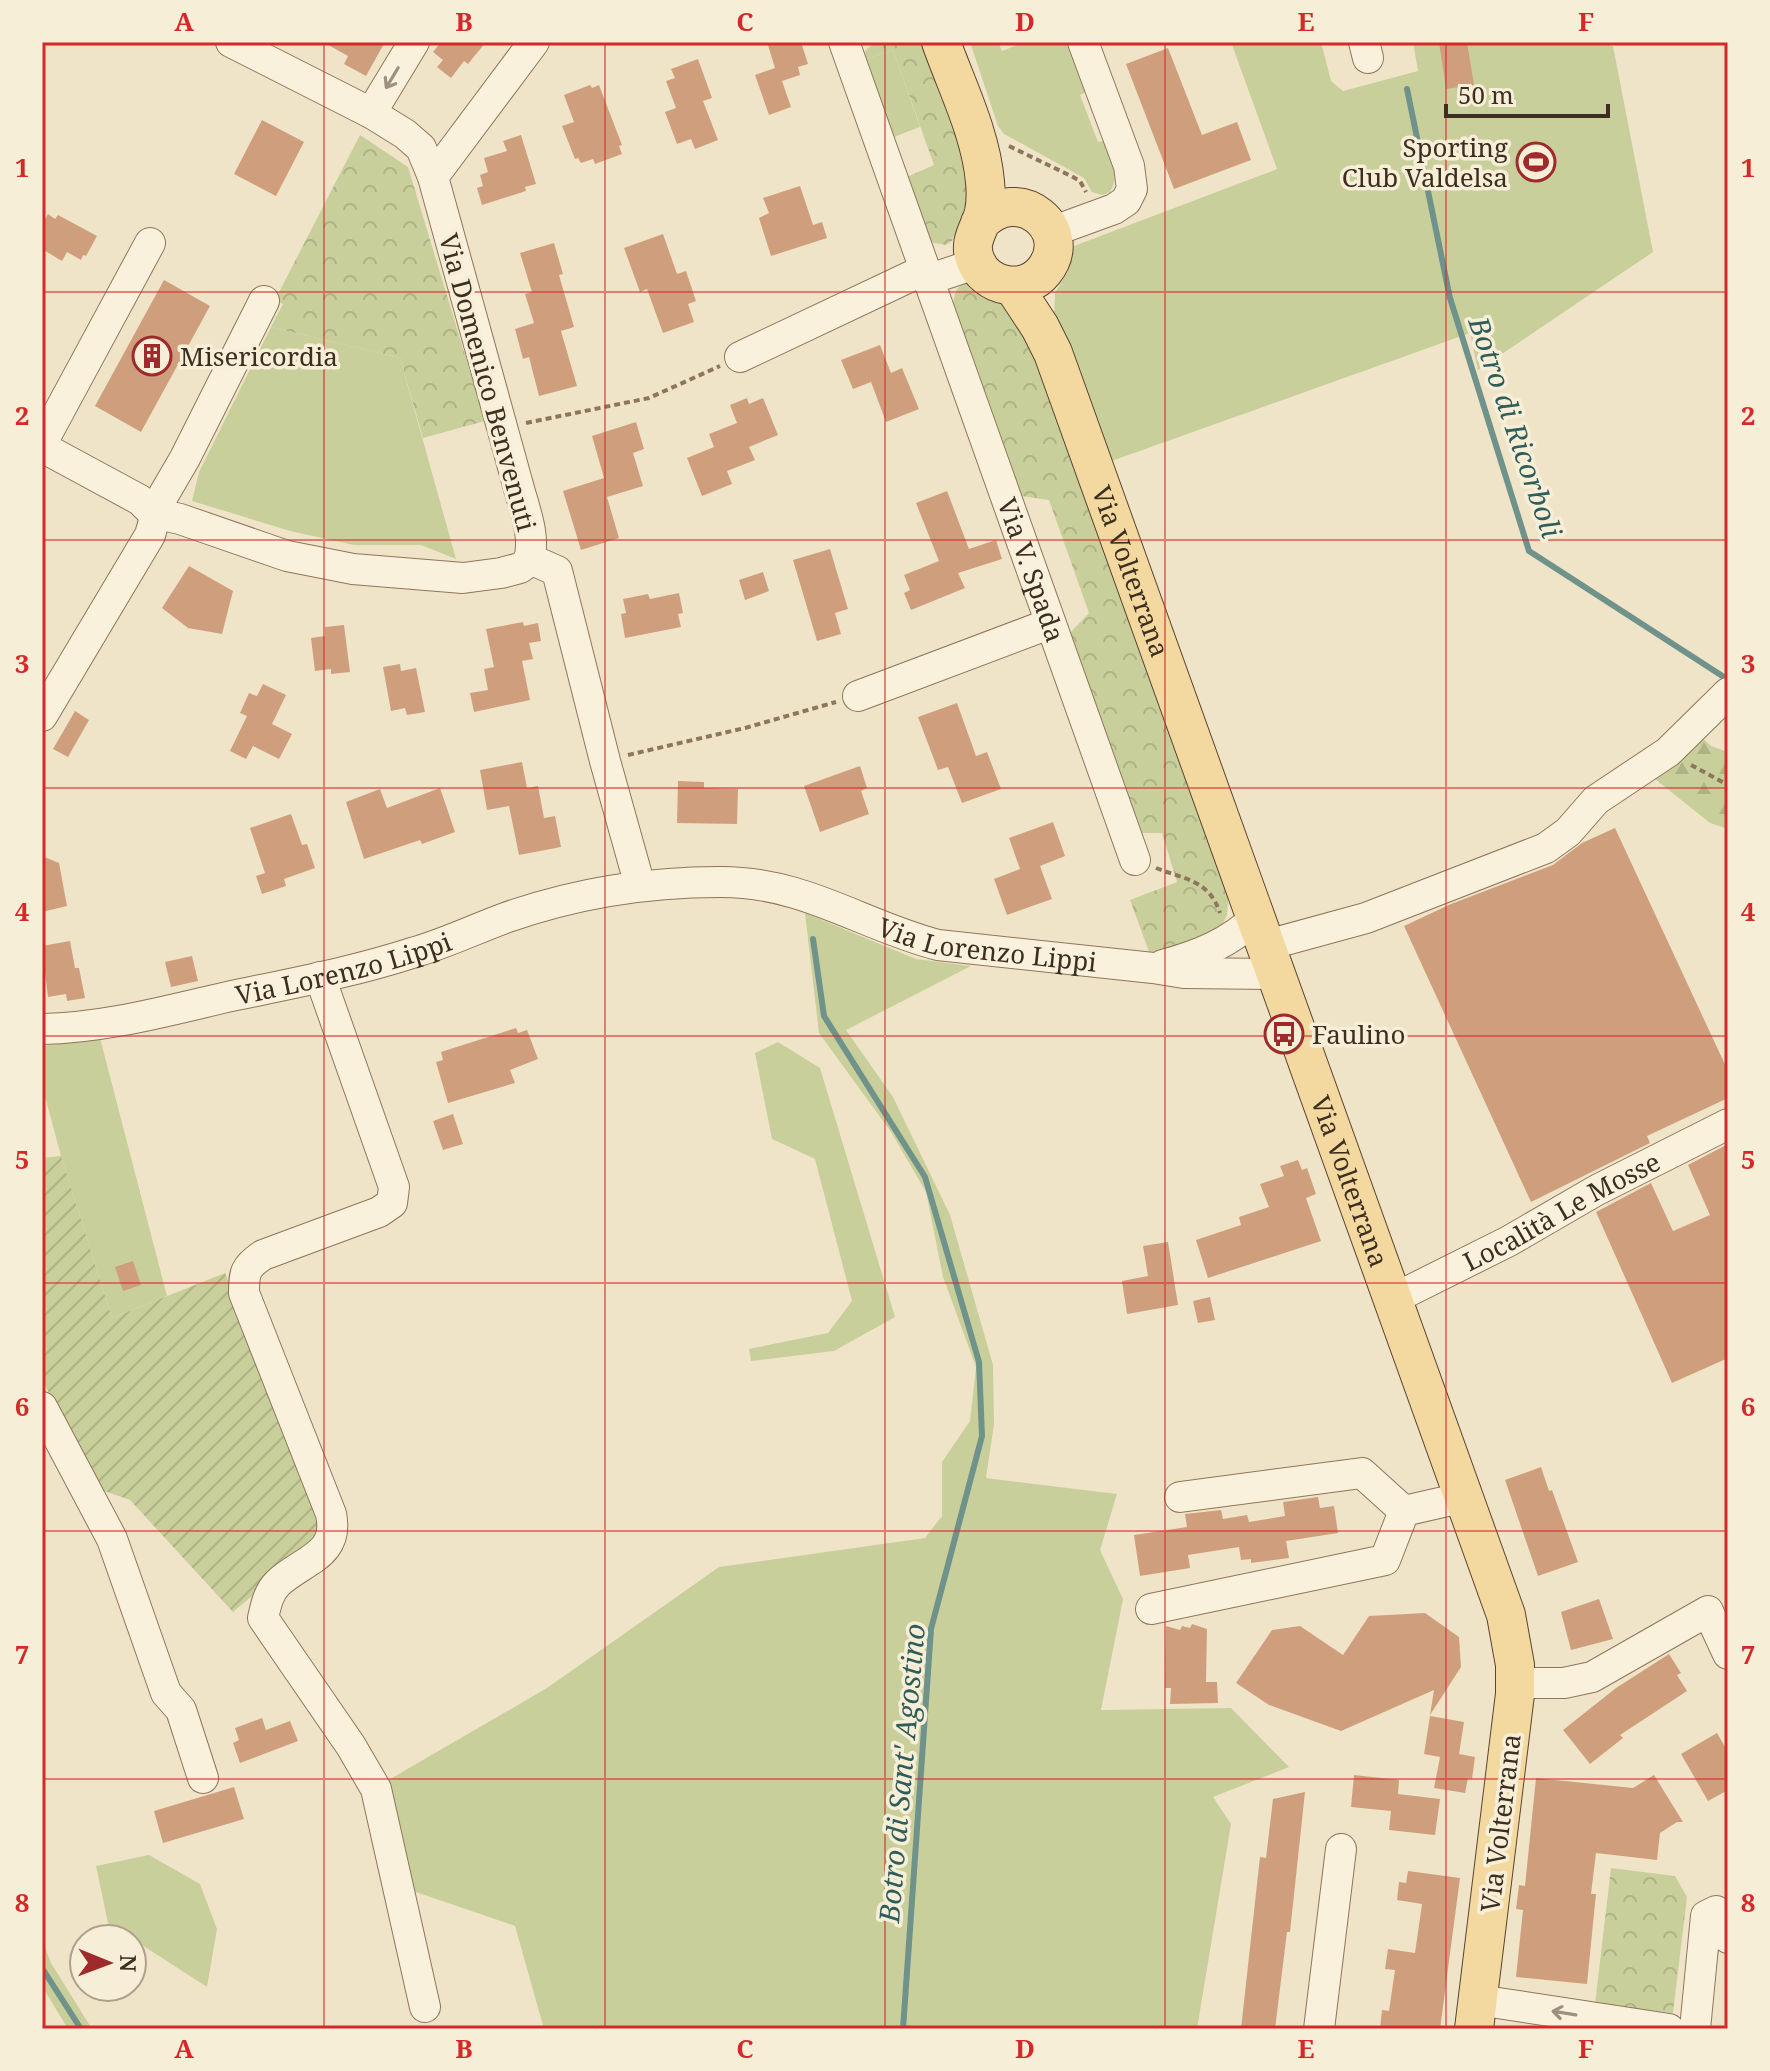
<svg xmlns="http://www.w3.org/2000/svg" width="1770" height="2071" font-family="'Noto Serif',serif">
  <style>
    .grass { fill: #c9cf9b }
    .forest { fill: url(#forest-firs) }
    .park { fill: url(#park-crowns) }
    .garden { fill: url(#garden-furrows) }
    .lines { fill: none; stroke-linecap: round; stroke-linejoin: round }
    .stream { stroke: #6f938a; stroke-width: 6 }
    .building { fill: #cf9f7d }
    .minor-casing { stroke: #8d765c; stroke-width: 32 }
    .major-casing { stroke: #5b4430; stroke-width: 40 }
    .path { stroke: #8d765c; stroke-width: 4; stroke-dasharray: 6 4; stroke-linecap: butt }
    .minor { stroke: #faf1dc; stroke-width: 30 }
    .major { stroke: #f3d9a0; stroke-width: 38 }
    .oneway { stroke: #9c907e }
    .grid { fill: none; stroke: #d62828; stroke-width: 2; stroke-opacity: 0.55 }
    .labels { text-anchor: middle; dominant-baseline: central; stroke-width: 7; stroke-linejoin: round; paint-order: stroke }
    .poi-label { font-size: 26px; fill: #3d2e20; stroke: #f7eed8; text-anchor: start }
    .street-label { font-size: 26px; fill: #3d2e20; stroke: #f7eed8 }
    .water-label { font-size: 28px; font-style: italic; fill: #2f5d5a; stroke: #f7eed8 }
    .neatline { fill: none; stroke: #d62828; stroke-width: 3 }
    .grid-label { font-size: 26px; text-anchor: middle; font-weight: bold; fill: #d62828 }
  </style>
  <defs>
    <pattern id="forest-firs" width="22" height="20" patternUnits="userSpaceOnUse" patternTransform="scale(2)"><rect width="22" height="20" fill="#c9cf9b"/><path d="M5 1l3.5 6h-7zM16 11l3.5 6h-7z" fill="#aeb285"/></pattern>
    <pattern id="park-crowns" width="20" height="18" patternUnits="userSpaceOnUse" patternTransform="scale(2)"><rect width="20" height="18" fill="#c9cf9b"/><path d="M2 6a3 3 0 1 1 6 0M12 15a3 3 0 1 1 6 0" fill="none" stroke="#aeb285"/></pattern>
    <pattern id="garden-furrows" width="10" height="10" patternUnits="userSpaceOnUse" patternTransform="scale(2)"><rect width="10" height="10" fill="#c9cf9b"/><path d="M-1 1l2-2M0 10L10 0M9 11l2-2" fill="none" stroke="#aeb285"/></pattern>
  </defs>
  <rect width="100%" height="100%" fill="#f0e4c8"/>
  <path class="grass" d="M970 42H998L1002 51 1025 42H1072L1090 90 1080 95 1098 142 1104 141C1111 159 1121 174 1110 192L1102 195 1092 192 1084 178 1004 134 998 126Z
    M1231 42H1321L1331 81 1343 91 1418 71 1413 42H1601L1613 46 1653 252 1478 370 1470 333 1106 463 1054 318 1055 293 1068 271 1074 246 1277 169Z
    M893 50 920 127 894 137 866 59Z
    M271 327 400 358 456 559 421 545H354L290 531 192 501 199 472Z
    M805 913 916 959 971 966 846 1030 893 1097 950 1215 993 1365 994 1424 986 1478 1117 1494 1100 1550 1123 1599 1101 1710 1231 1708 1289 1767 1213 1797 1231 1824 1197 2029H544L515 1926 413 1891 385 1782 547 1688 719 1567 925 1538 942 1516V1462L970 1421 976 1367 943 1277 926 1192 891 1132 819 1033Z
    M100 1038 167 1296 112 1318 61 1156 42 1085V1046Z
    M778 1042 820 1068 895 1317 834 1351 751 1361 749 1349 828 1333 852 1301 815 1159 772 1139 755 1053Z
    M149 1855 200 1884 217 1929 207 1987 108 1923 96 1866Z
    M42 1939 51 1963 92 2029H68L42 1986Z"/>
  <path class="forest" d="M1696 732 1711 746 1728 752V829L1710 823 1650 775Z"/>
  <path class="park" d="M875 42H925L974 175 967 204 952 241 946 245 930 242 907 177 934 165 893 50 866 59 865 51Z
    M360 135 408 167 485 421 423 438 400 358 271 327 283 304 275 300Z
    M971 282 1011 304 1030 339 1229 888 1227 915 1220 929 1151 957 1130 900 1177 882 1162 833H1139L1068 635 1089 613 1049 500 1021 496 953 308C954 293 955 285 971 282Z
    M1611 1868 1675 1876 1687 1897 1673 2013 1595 2004Z"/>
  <path class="garden" d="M61 1156 112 1318 225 1273 323 1521 318 1541 233 1612 130 1500 96 1488 42 1379V1158Z"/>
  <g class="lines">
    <path class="stream" d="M1407 89 1450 298 1529 551 1727 679
      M813 939 824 1016 925 1177 979 1362 982 1436 931 1629 903 2029
      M42 1968 81 2029"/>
  </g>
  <path class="building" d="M323 42H385L366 76 344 64 348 56Z
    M441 42H486L468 64 464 61 451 78 437 67 443 60 433 52Z
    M767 42H801L808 64 798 67 800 75 782 81 791 107 769 115 755 75 775 68Z
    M1439 42H1467L1474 85 1446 89Z
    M1168 48 1202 135 1237 122 1251 160 1174 189 1126 64Z
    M698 59 712 98 703 101 718 140 695 149 691 139 677 144 665 112 676 108 666 81 675 78 671 69Z
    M590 85 592 88 599 85 622 145 619 146 622 154 595 164 593 159 581 163 578 158 575 159 562 126 574 122 564 95Z
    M262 120 304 142 276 196 234 174Z
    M521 135 536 184 525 187 526 191 482 205 477 188 483 186 480 175 488 172 484 158 507 151 503 141Z
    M800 186 813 225 822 222 827 238 771 256 759 218 769 213 763 198Z
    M48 214 55 219 58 215 97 236 86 256 83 255 81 260 67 252 62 261 42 249V225Z
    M663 234 677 274 686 271 696 301 688 304 694 322 663 333 647 289 640 292 624 248Z
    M554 243 563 274 559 275 574 327 561 331 577 386 539 396 529 357 523 359 515 329 534 323 525 294 532 292 520 253Z
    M164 280 210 306 141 432 95 406Z
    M880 345 891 373 902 368 919 409 886 422 871 382 853 389 841 360Z
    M747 398 749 404 763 398 778 435 749 447 755 460 727 471 732 484 702 496 687 458 714 447 709 434 737 423 730 405Z
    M636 422 644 449 633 453 643 486 607 497 619 538 581 550 563 491 604 478 592 436Z
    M947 491 969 549 996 540 1002 559 958 573 965 588 911 610 904 593 910 590 904 575 939 561 916 503Z
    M830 549 848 609 835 613 841 634 817 641 793 560Z
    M189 566 233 591 222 634 188 628 162 608Z
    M763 572 769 591 745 600 739 580Z
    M679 593 683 613 678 614 681 627 625 638 621 614 626 613 623 599 648 594 650 599Z
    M523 622 524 626 538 623 541 641 529 643 533 659 522 661 530 700 474 712 470 693 488 690 484 669 494 667 486 629Z
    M344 625 350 672 331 674V669L315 671 311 638 325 636V627Z
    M400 664 401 671 416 668 425 712 407 715 405 708 391 711 383 667Z
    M263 684 286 695 272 724 292 734 279 759 253 746 246 759 230 751 247 716 240 713 249 693 257 696Z
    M957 703 976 756 987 752 1001 789 962 803 948 767 938 770 918 717Z
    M75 711 89 720 68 757 53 749Z
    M522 762 527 788 538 786 544 818 555 816 561 847 519 855 509 806 487 810 480 770Z
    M860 766 867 788 861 791 869 814 820 832 804 786Z
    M678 781 704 782V788L738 789 737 824 677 823Z
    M440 788 455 832 422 844 420 840 364 859 346 802 380 789 387 808Z
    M291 814 302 845 307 844 315 868 284 879 286 886 262 894 256 876 265 873 250 828Z
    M1053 822 1065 856 1040 866 1052 899 1007 915 994 879 1020 869 1009 838Z
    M1615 828 1728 1071V1098L1647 1136 1650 1143 1531 1202 1404 926 1451 904 1553 865 1582 843Z
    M42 856 59 863 67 906 42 912Z
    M70 941 75 968H79L85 998 67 1001 66 994 48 997 42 946Z
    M192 956 198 981 171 987 165 962Z
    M516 1028 518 1033 527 1030 538 1059 510 1070 515 1083 448 1103 436 1062 443 1060 441 1052Z
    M453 1114 463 1144 443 1150 433 1121Z
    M1728 1144V1358L1672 1383 1596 1212 1651 1183 1673 1231 1710 1215 1688 1165Z
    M1298 1160 1302 1170 1307 1168 1316 1194 1306 1198 1321 1241 1208 1278 1196 1240 1241 1225 1239 1217 1269 1207 1260 1184 1284 1176 1280 1166Z
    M1168 1242 1178 1305 1127 1314 1122 1281 1148 1276 1143 1246Z
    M133 1261 141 1285 123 1291 115 1267Z
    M1210 1297 1215 1320 1198 1323 1193 1301Z
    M1541 1467 1549 1491 1552 1490 1578 1562 1538 1576 1505 1480Z
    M1318 1497 1320 1508 1334 1506 1338 1533 1286 1541 1289 1558 1251 1563V1559L1241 1560 1239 1547 1188 1555 1190 1568 1140 1576 1134 1535 1187 1527 1185 1514 1221 1510 1223 1519 1247 1515 1249 1522 1285 1516 1283 1502Z
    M1599 1599 1613 1639 1571 1650 1561 1612Z
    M1425 1613 1459 1637 1461 1667 1430 1715 1434 1690 1341 1731 1269 1705 1236 1683 1272 1630 1300 1626 1343 1655 1369 1616Z
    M1192 1624 1207 1629 1206 1682H1217L1218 1703 1170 1704 1171 1688H1165L1166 1626 1180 1630 1182 1626 1190 1628Z
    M1669 1654 1681 1673 1677 1675 1687 1691 1620 1735 1623 1738 1590 1764 1563 1730 1616 1688Z
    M1430 1716 1464 1722 1459 1754 1475 1757 1472 1779 1468 1778 1465 1793 1434 1788 1440 1757 1424 1754Z
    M262 1718 266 1730 290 1721 298 1741 240 1763 233 1743 239 1740 235 1728Z
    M1717 1733 1728 1752V1790L1708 1801 1681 1754Z
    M1354 1775 1399 1780 1398 1794 1440 1799 1435 1835 1389 1830 1391 1811 1351 1807Z
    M1654 1775 1683 1822H1677L1660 1833 1657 1860 1596 1853 1591 1894H1596L1587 1984 1516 1977 1523 1910 1516 1909 1519 1885 1525 1886 1536 1778 1633 1788Z
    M234 1787 244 1819 163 1843 154 1811Z
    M1305 1792 1290 1932H1287L1275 2029H1241L1260 1857 1266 1858 1273 1799Z
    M1408 1871 1460 1878 1440 2029H1380L1382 2010 1389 2011 1395 1970 1385 1969 1388 1949 1415 1953 1422 1904 1397 1900 1399 1882 1406 1883Z"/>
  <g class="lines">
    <defs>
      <g id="minor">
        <path d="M231 42 371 113 405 134 421 148 433 177"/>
        <path id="s1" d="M844 42 1135 860"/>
        <path d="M1364 42 1368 58"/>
        <path d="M371 113 414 42"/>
        <path d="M1051 232 1114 209 1126 201 1132 189 1129 166 1083 42"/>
        <path d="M927 280 966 267 975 259"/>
        <path d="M740 357 924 270"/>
        <path d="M42 443 150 243"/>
        <path d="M42 447 140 500 153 513"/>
        <path d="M153 513 180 519 287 556 353 569 463 578 501 573 520 568 528 562C537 539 524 508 518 485L433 177 534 42"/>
        <path d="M153 513 185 458 264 301"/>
        <path d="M530 559 557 571 605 761 640 886"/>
        <path d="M858 696 1049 624"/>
        <path d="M42 716 150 535 154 521 153 513"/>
        <path d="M1267 945 1366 918 1546 848 1568 832 1596 800 1668 752 1728 693"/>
        <path d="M1163 965C1200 955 1229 943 1257 917"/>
        <path d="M320 977 394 1187 392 1203 379 1212 263 1255C245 1267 244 1272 244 1293L331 1514C340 1556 302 1560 278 1583 268 1593 266 1605 263 1618L351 1746 376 1789 425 2007"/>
        <path id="s2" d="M42 1029C105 1028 166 1011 227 997 289 984 354 972 415 952 446 943 475 929 505 918 573 894 647 882 719 882 804 881 861 925 938 945L1153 968 1184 973 1275 974"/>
        <path id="s3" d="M1393 1299 1509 1241 1597 1190 1728 1124"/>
        <path d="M42 1407 112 1539 166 1693 181 1710 203 1778"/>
        <path d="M1404 1511 1465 1497"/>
        <path d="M1151 1609 1385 1560 1404 1511 1362 1473 1180 1497"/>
        <path d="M1515 1683H1564L1592 1677 1708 1611 1728 1654"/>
        <path d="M1478 2000 1669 2029"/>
        <path d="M1319 2029 1341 1849"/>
        <path d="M1695 2029 1706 1916 1716 1911 1728 1938"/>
      </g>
      <g id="major">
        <path d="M941 42C957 87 981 134 985 182 986 192 986 202 984 212 980 229 968 241 975 259 985 288 1025 295 1044 271 1077 230 1018 181 980 223"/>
        <path id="s4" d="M1013 286 1040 327 1053 353 1506 1615 1515 1665V1694L1474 2029"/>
      </g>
    </defs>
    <use href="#minor" class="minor-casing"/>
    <use href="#major" class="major-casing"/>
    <path class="path" d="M1009 146 1073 177 1080 181 1086 192
      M526 423 649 398 720 366
      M628 755 745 728 836 702
      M1691 765 1728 785
      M1156 868C1186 880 1209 880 1220 913"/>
    <use href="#minor" class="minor"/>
    <use href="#major" class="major"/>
  </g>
  <defs><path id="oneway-shaft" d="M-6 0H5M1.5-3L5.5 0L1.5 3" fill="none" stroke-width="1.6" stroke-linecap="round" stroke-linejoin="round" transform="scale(2)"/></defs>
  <g class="oneway">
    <use href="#oneway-shaft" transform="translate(392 78) rotate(121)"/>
    <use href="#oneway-shaft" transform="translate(1564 2013) rotate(-171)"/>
  </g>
  <path class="grid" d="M324 42V2029M605 42V2029M885 42V2029M1165 42V2029M1446 42V2029M42 292H1728M42 540H1728M42 788H1728M42 1036H1728M42 1283H1728M42 1531H1728M42 1779H1728"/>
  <defs>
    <symbol id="stadium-ring" viewBox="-11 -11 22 22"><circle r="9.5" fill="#f7eed8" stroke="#9e2a2b" stroke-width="1.5"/><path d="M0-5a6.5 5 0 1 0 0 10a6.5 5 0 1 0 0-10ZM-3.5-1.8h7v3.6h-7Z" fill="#9e2a2b"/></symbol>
    <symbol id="building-ring" viewBox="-11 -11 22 22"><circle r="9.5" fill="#f7eed8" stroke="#9e2a2b" stroke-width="1.5"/><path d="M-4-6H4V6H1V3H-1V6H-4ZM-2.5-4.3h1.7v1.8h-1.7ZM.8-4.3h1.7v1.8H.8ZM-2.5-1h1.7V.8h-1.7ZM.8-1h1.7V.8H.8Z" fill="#9e2a2b"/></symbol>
    <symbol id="bus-ring" viewBox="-11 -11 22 22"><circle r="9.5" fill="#f7eed8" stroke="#9e2a2b" stroke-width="1.5"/><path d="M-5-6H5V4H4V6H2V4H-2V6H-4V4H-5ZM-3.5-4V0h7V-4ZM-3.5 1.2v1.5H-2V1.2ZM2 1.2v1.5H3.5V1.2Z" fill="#9e2a2b"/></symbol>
  </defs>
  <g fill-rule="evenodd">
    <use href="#stadium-ring" x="1514" y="140" width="44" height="44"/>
    <use href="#building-ring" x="130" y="334" width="44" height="44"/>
    <use href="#bus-ring" x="1262" y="1012" width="44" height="44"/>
  </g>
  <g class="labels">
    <g class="poi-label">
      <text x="1508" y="147" text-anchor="end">Sporting<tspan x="1508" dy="30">Club Valdelsa</tspan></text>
      <text x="180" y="356">Misericordia</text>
      <text x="1312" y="1034">Faulino</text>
    </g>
    <g class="street-label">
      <text transform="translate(488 382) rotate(75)">Via Domenico Benvenuti</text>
      <text stroke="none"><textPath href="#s1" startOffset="560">Via V. Spada</textPath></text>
      <text stroke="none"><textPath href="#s4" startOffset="310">Via Volterrana</textPath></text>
      <text stroke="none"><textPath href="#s2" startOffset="974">Via Lorenzo Lippi</textPath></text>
      <text stroke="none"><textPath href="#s2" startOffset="308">Via Lorenzo Lippi</textPath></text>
      <text stroke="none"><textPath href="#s4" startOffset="958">Via Volterrana</textPath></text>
      <text stroke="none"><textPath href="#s3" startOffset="190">Località Le Mosse</textPath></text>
      <text transform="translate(1500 1823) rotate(-83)">Via Volterrana</text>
    </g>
    <g class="water-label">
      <text transform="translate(1516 427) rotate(71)">Botro di Ricorboli</text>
      <text transform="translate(901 1773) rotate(-85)">Botro di Sant' Agostino</text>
    </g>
  </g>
  <rect width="1770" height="2071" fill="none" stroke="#f7eed8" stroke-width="88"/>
  <g transform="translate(108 1963) rotate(91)"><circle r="38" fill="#f7eed8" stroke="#ada18e" stroke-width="2"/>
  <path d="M0-6L14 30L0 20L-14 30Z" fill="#9e2a2b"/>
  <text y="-12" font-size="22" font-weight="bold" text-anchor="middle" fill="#3d2e20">N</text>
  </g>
  <path d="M1446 104v12h162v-12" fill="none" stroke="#3d2e20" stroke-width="4"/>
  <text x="1458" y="104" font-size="24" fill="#3d2e20" stroke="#f7eed8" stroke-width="6" paint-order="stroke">50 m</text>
  <rect x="44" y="44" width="1682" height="1983" class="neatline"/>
  <g class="grid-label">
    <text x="184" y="31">A</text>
    <text x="464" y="31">B</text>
    <text x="745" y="31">C</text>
    <text x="1025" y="31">D</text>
    <text x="1306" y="31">E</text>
    <text x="1586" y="31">F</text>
    <text x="22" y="177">1</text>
    <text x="1748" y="177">1</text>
    <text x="22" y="425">2</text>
    <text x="1748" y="425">2</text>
    <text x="22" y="673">3</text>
    <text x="1748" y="673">3</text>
    <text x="22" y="921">4</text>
    <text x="1748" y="921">4</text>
    <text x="22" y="1169">5</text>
    <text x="1748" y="1169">5</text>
    <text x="22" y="1416">6</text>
    <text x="1748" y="1416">6</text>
    <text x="22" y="1664">7</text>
    <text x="1748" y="1664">7</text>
    <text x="22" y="1912">8</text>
    <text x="1748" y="1912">8</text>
    <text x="184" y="2058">A</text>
    <text x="464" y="2058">B</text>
    <text x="745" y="2058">C</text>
    <text x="1025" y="2058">D</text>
    <text x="1306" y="2058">E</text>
    <text x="1586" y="2058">F</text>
  </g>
</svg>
